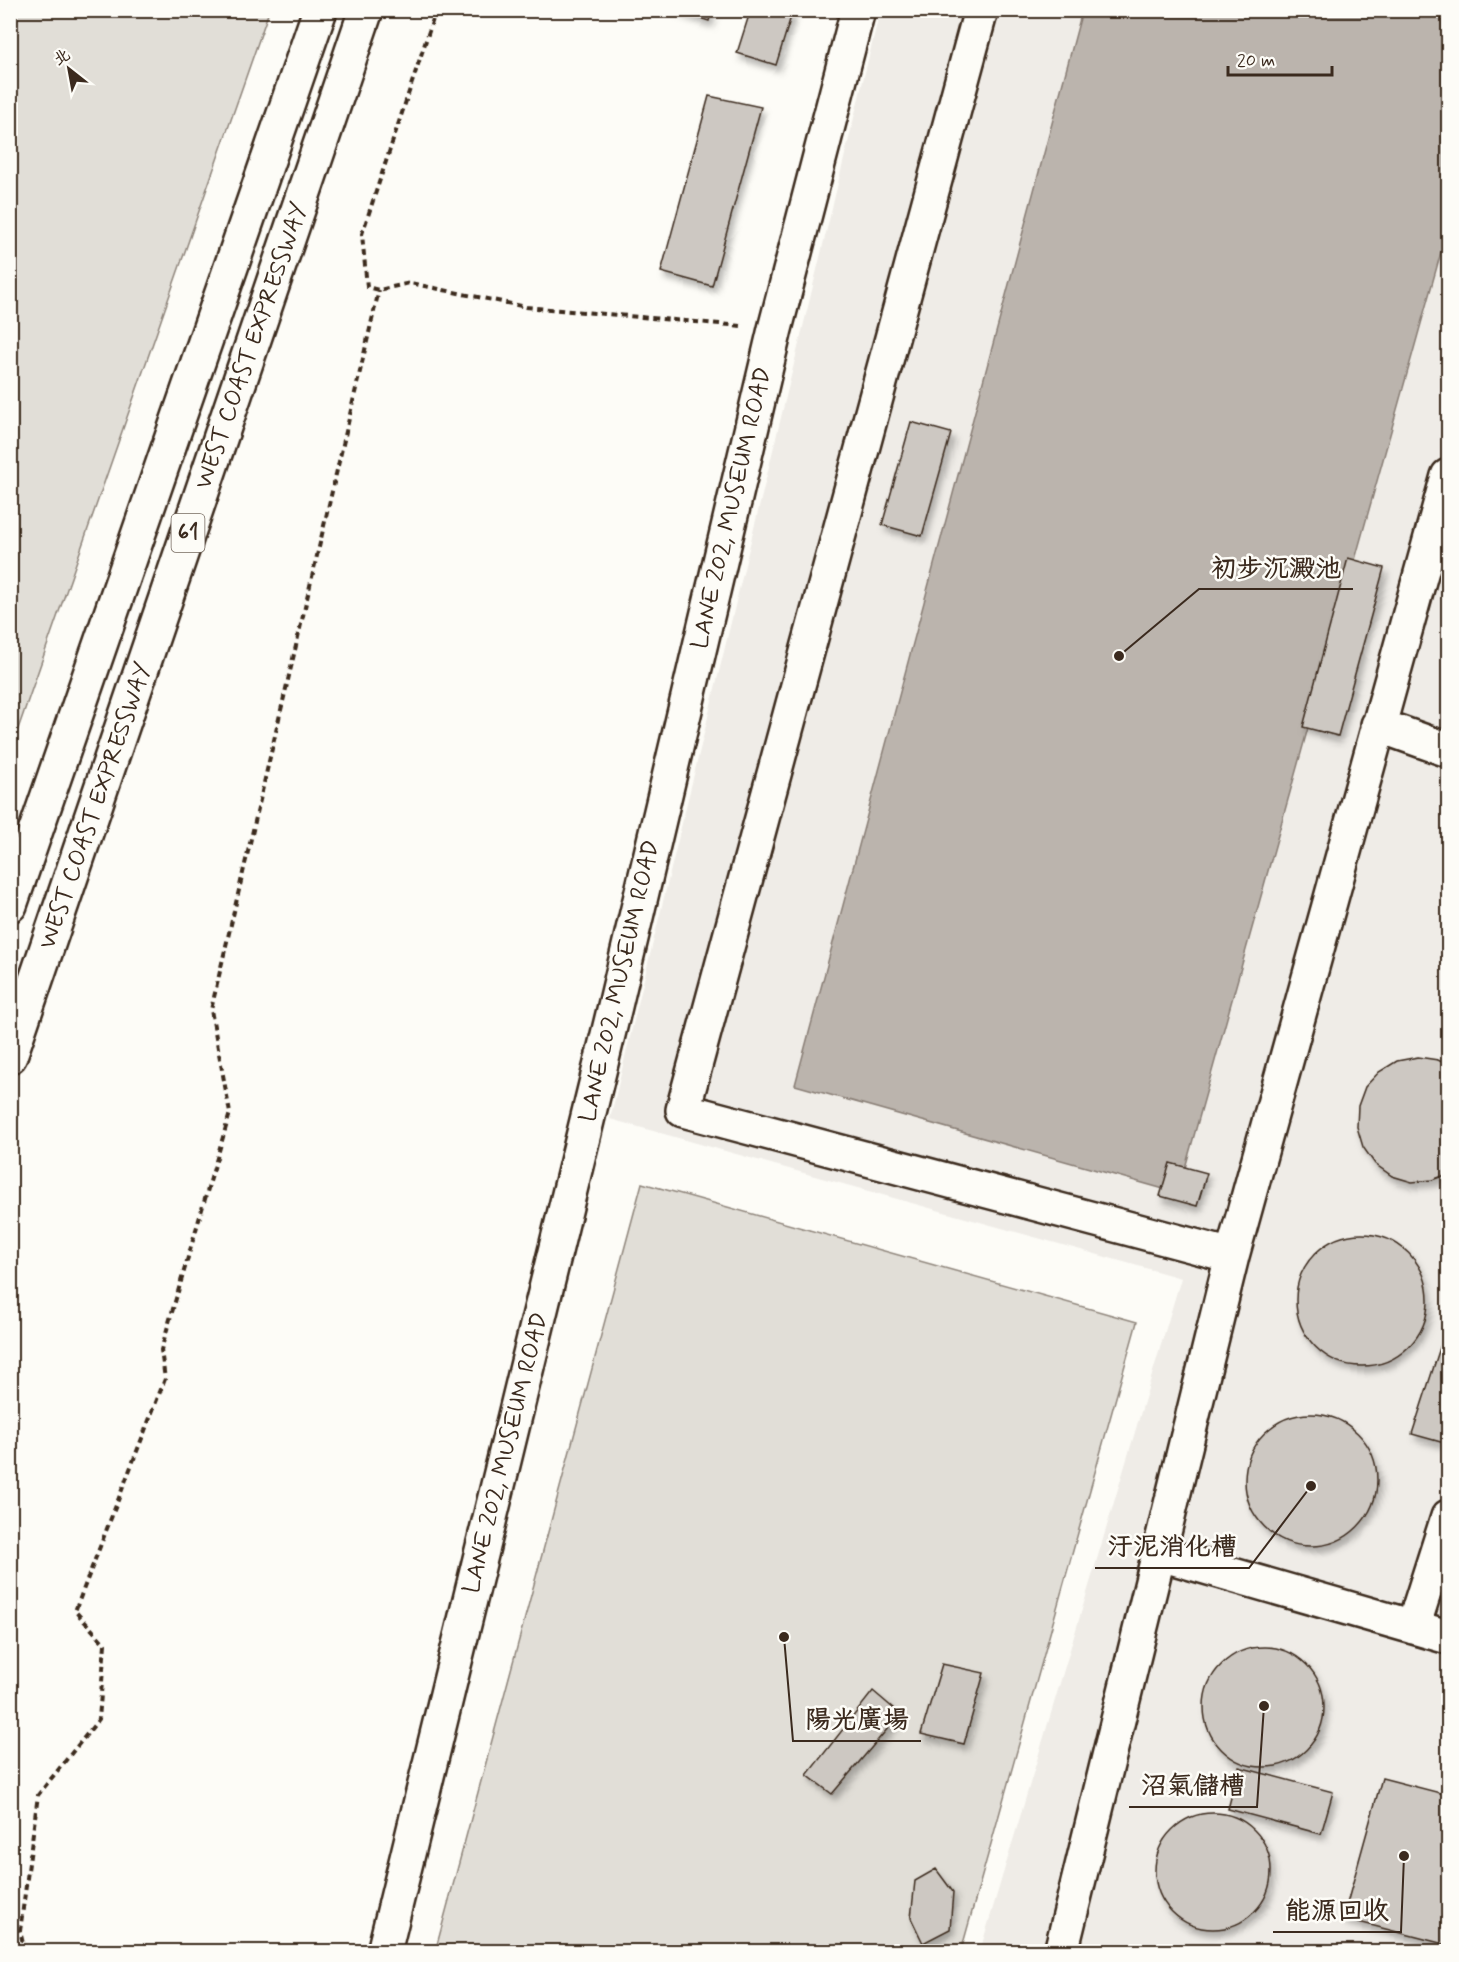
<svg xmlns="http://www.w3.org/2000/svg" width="1459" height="1962" font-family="Mynerve,'LXGW WenKai TC',sans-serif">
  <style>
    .built { fill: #efece7 }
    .green { fill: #e1ded7; stroke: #8e847a; stroke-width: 1.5 }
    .water { fill: #bbb4ad; stroke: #887d74; stroke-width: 1.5 }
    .building { fill: #cdc8c2; stroke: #3b2a1e; stroke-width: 1.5; filter: url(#shadow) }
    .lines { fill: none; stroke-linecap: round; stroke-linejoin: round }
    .minor-casing { stroke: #3b2a1e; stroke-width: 38 }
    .highway-casing { stroke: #3b2a1e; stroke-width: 38 }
    .path { stroke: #3b2a1e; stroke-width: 4; stroke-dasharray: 6 4.5; stroke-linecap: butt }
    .minor { stroke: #fdfcf7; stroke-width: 33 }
    .highway { stroke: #fdfcf7; stroke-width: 33 }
    .labels { text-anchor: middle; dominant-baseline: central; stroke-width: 5; stroke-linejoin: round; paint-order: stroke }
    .shield { fill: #fdfcf7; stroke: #75695f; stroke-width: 1.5 }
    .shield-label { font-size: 22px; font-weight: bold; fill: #3b2a1e }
    .street-label { font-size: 24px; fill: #3b2a1e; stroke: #fdfcf7 }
    .leader { fill: none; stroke: #3b2a1e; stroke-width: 2 }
    .callout-dot { fill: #3b2a1e; stroke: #fdfcf7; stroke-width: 2 }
    .callout-label { font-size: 26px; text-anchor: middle; font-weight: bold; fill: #3b2a1e; stroke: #fdfcf7; stroke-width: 5; stroke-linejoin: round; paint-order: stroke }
  </style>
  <defs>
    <filter id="shadow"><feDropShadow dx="3.5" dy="6" stdDeviation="3" flood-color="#0004"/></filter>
  </defs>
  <rect width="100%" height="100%" fill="#fdfcf7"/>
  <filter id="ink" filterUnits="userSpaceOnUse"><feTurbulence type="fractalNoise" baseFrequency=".0167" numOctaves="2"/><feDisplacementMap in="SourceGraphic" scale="12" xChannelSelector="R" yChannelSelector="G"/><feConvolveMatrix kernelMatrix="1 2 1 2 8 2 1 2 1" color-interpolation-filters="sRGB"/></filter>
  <g filter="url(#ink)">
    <path class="built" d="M880 11H1448V1951H980L1181 1278 610 1119Z"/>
    <path class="green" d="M11 10 269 11 11 749 10 11Z
      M642 1183 1137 1322 961 1951 435 1952Z"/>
    <path class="water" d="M1082 11H1448V227L1178 1193 795 1085Z"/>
    <path class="building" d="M675 10H712L709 21Z
      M745 10H793L776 65 737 53 750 12Z
      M709 96 761 107 712 286 661 272Z
      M911 422 951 433 922 536 882 525Z
      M1348 558 1384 568 1338 736 1303 727Z
      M1418 1057 1438 1060 1448 1065V1174L1432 1180 1412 1182 1392 1176 1375 1164 1363 1147 1357 1127 1358 1106 1365 1087 1379 1072 1397 1061Z
      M1170 1163 1207 1173 1197 1206 1160 1196Z
      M1296 1300a66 66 0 1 1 132 0a66 66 0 1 1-132 0Z
      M1448 1323V1444L1412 1434Z
      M1245 1480a66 66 0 1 1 132 0a66 66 0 1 1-132 0Z
      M1204 1707a60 60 0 1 1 120 0a60 60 0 1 1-120 0Z
      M942 1664 984 1673 964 1744 921 1734Z
      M873 1691 900 1714 832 1794 807 1775Z
      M1239 1767 1333 1792 1321 1834 1228 1809Z
      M1382 1778 1448 1795V1945L1343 1918Z
      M1155 1871a58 58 0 1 1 116 0a58 58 0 1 1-116 0Z
      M936 1869 953 1892 950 1929 923 1943 911 1918 915 1881Z"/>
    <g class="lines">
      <defs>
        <path id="minor" d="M981 10 683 1110 1232 1256
          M1378 725 1448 750
          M1160 1554 1448 1637
          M1413 1627 1448 1517
          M384 1952 615 1006 775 329 858 10
          M1061 1952 1232 1256 1448 476"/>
        <path id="highway" d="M10 905 320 10
          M10 1056 366 10"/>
      </defs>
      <use href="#minor" class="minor-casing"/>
      <use href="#highway" class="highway-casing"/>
      <path class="path" d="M436 10 362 234 367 287 379 290 410 283 526 307 742 326
        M25 1952 20 1931 38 1795 99 1719 105 1644 75 1611 165 1379 161 1350 230 1113 211 1010 379 290"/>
      <use href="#minor" class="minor"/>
      <use href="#highway" class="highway"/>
    </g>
  </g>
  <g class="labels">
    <rect class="shield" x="171.5" y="514" width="33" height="38" rx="4.5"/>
    <g class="shield-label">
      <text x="188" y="533">61</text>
    </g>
    <g class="street-label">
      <text transform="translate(252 346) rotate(-71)">WEST COAST EXPRESSWAY</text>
      <text transform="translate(732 508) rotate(-77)">LANE 202, MUSEUM ROAD</text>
      <text transform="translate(96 806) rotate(-71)">WEST COAST EXPRESSWAY</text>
      <text transform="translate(620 981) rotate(-77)">LANE 202, MUSEUM ROAD</text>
      <text transform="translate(506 1453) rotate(-76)">LANE 202, MUSEUM ROAD</text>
    </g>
  </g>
  <path class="leader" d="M1119 656L1199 589H1353M1311 1486L1249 1568H1095M784 1637L793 1741H921M1264 1706L1257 1807H1129M1404 1856L1401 1932H1273"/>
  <g class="callout-dot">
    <circle cx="1119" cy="656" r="6"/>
    <circle cx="1311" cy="1486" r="6"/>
    <circle cx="784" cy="1637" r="6"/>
    <circle cx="1264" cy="1706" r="6"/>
    <circle cx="1404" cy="1856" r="6"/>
  </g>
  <g class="callout-label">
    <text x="1276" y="577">初步沉澱池</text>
    <text x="1172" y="1555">汙泥消化槽</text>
    <text x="857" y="1728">陽光廣場</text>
    <text x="1193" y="1794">沼氣儲槽</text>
    <text x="1337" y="1919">能源回收</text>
  </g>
  <rect width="1459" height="1962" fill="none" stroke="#fdfcf7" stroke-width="36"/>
  <rect x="18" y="18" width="1423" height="1926" fill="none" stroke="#3b2a1e" stroke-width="2" filter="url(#ink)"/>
  <g transform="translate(69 69) rotate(329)" stroke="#fdfcf7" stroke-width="4.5" paint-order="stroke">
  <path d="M0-4.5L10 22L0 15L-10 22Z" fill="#3b2a1e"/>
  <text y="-9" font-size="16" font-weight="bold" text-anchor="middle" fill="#3b2a1e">北</text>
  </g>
  <path d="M1228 66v9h104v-9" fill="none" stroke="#3b2a1e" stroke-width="3"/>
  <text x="1237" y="66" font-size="18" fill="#3b2a1e" stroke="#fdfcf7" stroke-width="4.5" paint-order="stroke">20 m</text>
</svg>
